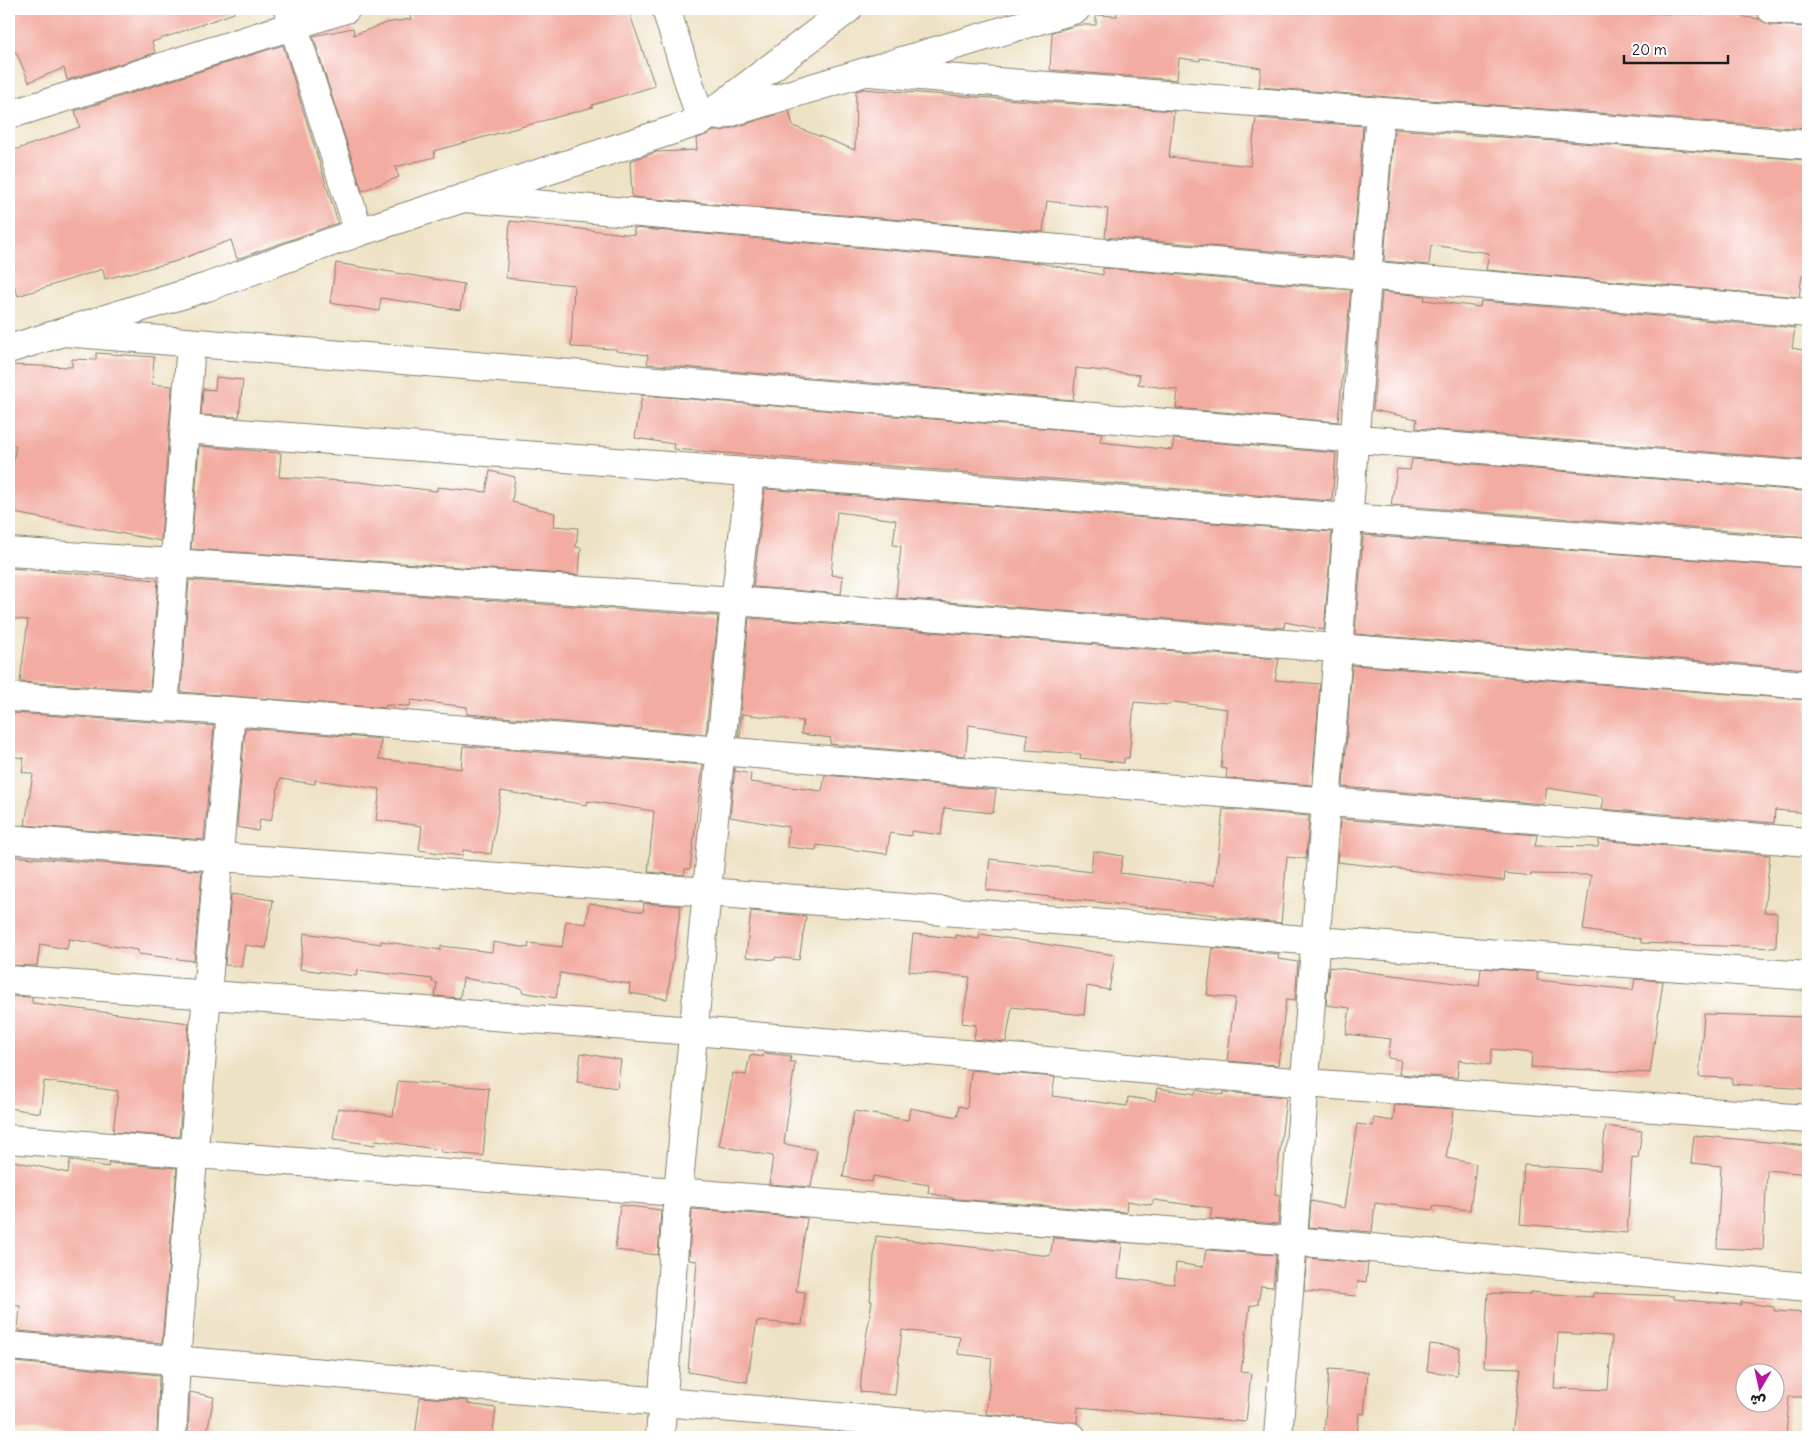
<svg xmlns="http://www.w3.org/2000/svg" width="1817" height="1446" font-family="Delius,'Playpen Sans Arabic',sans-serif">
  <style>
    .building { fill: #f3aca1; fill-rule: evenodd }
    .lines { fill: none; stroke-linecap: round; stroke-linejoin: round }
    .minor-casing { stroke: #857f70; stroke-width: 30 }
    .secondary-casing { stroke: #857f70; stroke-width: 30 }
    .minor { stroke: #fff; stroke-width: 28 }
    .secondary { stroke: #fff; stroke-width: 28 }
  </style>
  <rect width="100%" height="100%" fill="#fff"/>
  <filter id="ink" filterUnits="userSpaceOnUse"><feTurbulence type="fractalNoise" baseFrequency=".02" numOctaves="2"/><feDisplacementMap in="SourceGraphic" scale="10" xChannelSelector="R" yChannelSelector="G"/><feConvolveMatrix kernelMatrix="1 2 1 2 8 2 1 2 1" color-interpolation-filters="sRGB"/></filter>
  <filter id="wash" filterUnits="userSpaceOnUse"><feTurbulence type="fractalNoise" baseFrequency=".0096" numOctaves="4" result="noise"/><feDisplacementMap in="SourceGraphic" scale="20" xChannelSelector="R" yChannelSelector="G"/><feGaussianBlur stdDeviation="1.12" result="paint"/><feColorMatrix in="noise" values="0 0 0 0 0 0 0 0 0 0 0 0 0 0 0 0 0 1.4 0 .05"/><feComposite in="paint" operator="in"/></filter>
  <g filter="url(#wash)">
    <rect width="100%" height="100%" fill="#eee2c4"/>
    <g id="blocks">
      <path class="building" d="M9 9H233L234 13 152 42 155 53 67 80 64 68 29 82 16 52 9 55Z
        M407 9H628L655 86 592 105 593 107 434 151 435 157 395 167 399 177 362 191 313 36 353 28 354 35 386 23 411 19Z
        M1117 9H1634L1633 13 1731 15 1759 19 1770 25 1808 27 1804 88H1808V129L1259 87 1261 68 1200 58V61L1179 58 1177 80 1050 70 1052 32 1078 25H1096V15L1117 16Z
        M283 45 338 223 237 259 231 240 174 262 105 279 103 269 18 296 9 269V152L80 127 75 111Z
        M863 89 1174 111 1169 157 1250 166 1256 118 1363 126 1353 258 1105 237 1108 209 1047 201 1043 232 632 197 630 161 657 152 697 150 696 139 714 131H722L789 111 793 126 855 150 856 91Z
        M1394 129 1808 160V276L1802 275 1799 297 1486 270 1489 253 1431 245 1429 265 1384 261Z
        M510 221 634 235V228L1039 263 1103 275V268L1351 290 1338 422 1176 408 1178 390 1138 384 1140 375 1076 368 1073 400 647 364 648 355 616 351V349L571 347 574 285 506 278Z
        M336 263 464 284 460 310 381 298 379 311 330 303Z
        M1382 292 1425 296 1424 300 1480 307 1481 301 1795 328 1792 348 1808 351 1805 460 1416 428 1417 419 1373 410Z
        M96 353 154 357 152 384 172 386 161 541 9 512V483L16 446H9V365L72 367V359L96 360Z
        M216 377 243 380 239 417 201 415 203 389 215 390Z
        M642 395 1102 433 1100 442 1172 450 1174 439 1336 453 1332 501 673 449 674 444 635 438Z
        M199 446 281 453 279 477 359 482 437 491V487L486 492 490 471 515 477 512 502 555 513 554 526 578 528 576 547 581 548 579 575 191 549Z
        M1412 459 1803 491 1808 493V537L1391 505 1397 469 1410 470Z
        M765 489 1332 532 1324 630 1285 622 1284 628 896 598 901 546 893 545 896 520 837 512 831 575 843 576 841 594 753 587Z
        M1363 535 1808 568V669L1355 634Z
        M9 568 158 580 150 690 20 682 28 620 9 618Z
        M189 580 718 616 706 734 467 714V707L411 700 410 706 386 705 385 708 181 692Z
        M749 618 1279 659 1275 680 1320 684 1312 785 1226 778 1227 769 1221 768 1227 709 1174 702 1168 705 1134 702 1129 758H1124V763L1080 758 1081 754 1026 750 1028 734 969 725 965 756 830 744 831 738 801 734 803 721 742 714 740 737H738Z
        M1352 665 1808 700V813L1775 810 1774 823 1602 809 1604 797 1547 788 1544 804 1343 787Z
        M13 713 214 726 204 840 25 825 33 774 22 772 24 758 9 756Z
        M245 728 381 739 379 759 461 769 463 746 703 765 690 869H685L684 875 648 872 654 811 588 801 587 805 501 791 491 854 463 850 462 856 419 850 422 826 376 820 380 789 315 780V784L280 779 271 821 260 819 258 831 237 827Z
        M735 768V771L751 774 750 782 822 791 825 775 996 790 993 813 944 808 941 835 911 831V836L890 833 887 854 817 845 816 850 787 847 789 827 730 817Z
        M1223 809 1309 816 1306 859 1287 857 1281 923 1217 917V915L986 890 990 859 1091 872 1093 851 1123 856 1120 873 1215 885Z
        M1340 819 1537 835 1535 846 1598 847 1599 840 1770 855 1764 912 1777 913 1776 948 1641 943V939L1583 930 1591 875 1531 874V876L1505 873 1504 881 1337 862Z
        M9 856 202 871 194 961 138 954V950L69 939 67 949 40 944 37 966 9 965Z
        M231 894 273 900 266 948 245 945 241 967 225 965Z
        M589 903 643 912 644 903 681 906 667 999 629 993 630 984 560 973 556 998 522 992V988L463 978 460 998 435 996 437 983 432 982 433 979 357 970 356 976 300 969 304 933 381 944V941L441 950V946L492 952 493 942 528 948 529 943 562 947 566 921 586 924Z
        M751 911 806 916 799 960 775 957V960L746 957Z
        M913 934 956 938V935L979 939 980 934 1115 955 1109 990 1087 986 1084 1015 1012 1007 1006 1042 974 1039 976 1025 962 1023 970 977 909 971Z
        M1213 948 1279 954 1278 959 1298 962 1295 1001 1286 1000 1278 1065 1227 1061 1235 998 1207 995Z
        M1329 967 1479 986 1481 968 1538 972 1537 980 1633 990 1635 979 1663 981 1650 1073 1531 1067 1532 1053 1492 1049 1490 1065 1459 1060 1457 1078 1399 1074 1401 1060 1388 1058 1391 1039 1346 1034 1350 1008 1326 1005Z
        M9 996 32 997V1003L189 1023 179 1137 113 1132 118 1091 44 1081 40 1113 9 1108Z
        M1704 1014 1808 1017V1089L1732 1084V1078L1699 1077Z
        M581 1053 621 1060 617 1088 577 1082Z
        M764 1053 791 1056 790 1062H795L784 1144 817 1150 811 1187 769 1184 773 1156 719 1146 733 1073 746 1075 750 1055 763 1057Z
        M971 1070 1055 1077 1052 1096 1127 1106 1128 1097 1155 1101 1157 1088 1195 1094 1196 1090 1223 1095 1224 1092 1286 1097 1275 1194 1280 1195 1278 1224 1210 1219 1212 1208 1154 1200 1151 1205 1127 1201 1126 1212 957 1199 928 1193 929 1185 873 1176 872 1182 843 1177 854 1111 908 1120 910 1108 957 1117 959 1106 967 1108Z
        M398 1081 489 1088 483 1156 441 1152V1150L376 1140 375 1145 333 1139 338 1108 393 1116Z
        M1395 1105 1453 1109 1446 1158 1476 1164 1470 1210 1434 1206 1433 1210 1375 1203 1372 1232 1309 1227 1311 1201 1344 1208 1357 1124 1373 1126 1374 1118 1393 1121Z
        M1606 1126 1642 1131 1638 1158 1632 1157 1627 1233 1520 1224 1524 1165 1600 1170Z
        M1694 1135 1808 1146V1174L1767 1170 1763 1250 1717 1248 1721 1166 1691 1163Z
        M9 1160 68 1173 70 1160 108 1167 109 1163 177 1168 162 1343 18 1331 20 1306 9 1305Z
        M620 1205 661 1210 658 1255 615 1250Z
        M692 1209 807 1218 796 1291 805 1292 802 1325 757 1321 747 1382 688 1372 697 1261 689 1260Z
        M876 1236 1050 1256 1053 1238 1122 1243 1118 1278 1174 1284 1176 1263 1203 1267 1206 1250 1276 1255 1273 1287 1261 1286 1258 1304 1250 1306 1241 1372 1251 1373 1246 1422 1078 1407 1077 1423 986 1414 992 1358 958 1354 960 1337 902 1330 895 1395 860 1392 863 1357 872 1301H870Z
        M1307 1258 1368 1263 1366 1282 1358 1281 1356 1296 1304 1291Z
        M1530 1292 1593 1297V1293L1674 1296V1299L1741 1305V1302L1774 1307V1311L1808 1313V1357L1806 1356 1805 1397H1789L1786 1437H1540L1512 1434 1520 1368 1484 1367 1488 1293 1530 1294ZM1558 1333 1612 1336 1608 1390 1554 1388ZM1744 1374H1774V1404H1744Z
        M1430 1344 1460 1348 1457 1375 1427 1371Z
        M14 1362 159 1375 157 1437H110L9 1430V1367H13Z
        M1329 1369 1368 1372 1364 1414 1359 1413 1357 1436 1324 1433Z
        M190 1392 214 1397 206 1437H188Z
        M420 1397 468 1401V1404L496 1408 492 1437H415Z"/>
    </g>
  </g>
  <g filter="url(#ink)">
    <use href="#blocks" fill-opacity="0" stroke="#857f70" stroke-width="1"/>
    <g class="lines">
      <defs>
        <path id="minor" d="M288 9 359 232
          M666 9 701 121
          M1771 9 1808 12
          M868 72 1808 145
          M9 115 346 9
          M464 198 1808 313
          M63 332 1808 476
          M185 429 1808 553
          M9 552 735 601 1808 685
          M9 697 231 711 601 741 1808 842
          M164 708 191 343
          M9 839 219 857 708 892 1316 941 1808 976
          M9 980 694 1031 1305 1083 1808 1119
          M9 1139 1292 1241 1808 1287
          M9 1346 1072 1437
          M172 1437 176 1360 231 711
          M660 1437 678 1192 735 601 751 472
          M1278 1437C1310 995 1346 554 1380 112"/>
        <path id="secondary" d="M718 116 1076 9
          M9 349 207 287 359 232 701 121 848 9"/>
      </defs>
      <use href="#minor" class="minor-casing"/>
      <use href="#secondary" class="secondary-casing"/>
      <use href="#minor" class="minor"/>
      <use href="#secondary" class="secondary"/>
    </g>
  </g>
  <rect width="1817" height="1446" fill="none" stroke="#fff" stroke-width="30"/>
  <g transform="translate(1760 1388) rotate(189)"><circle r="24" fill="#ffffff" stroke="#a4a4a4"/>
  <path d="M0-4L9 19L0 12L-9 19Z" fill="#b5179e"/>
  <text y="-8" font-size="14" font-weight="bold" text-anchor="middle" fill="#1c1c1c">ش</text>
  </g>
  <path d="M1624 55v8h104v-8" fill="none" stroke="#1c1c1c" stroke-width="2.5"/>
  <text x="1632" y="55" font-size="15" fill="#1c1c1c" stroke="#ffffff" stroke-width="4" paint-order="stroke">20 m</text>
</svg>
